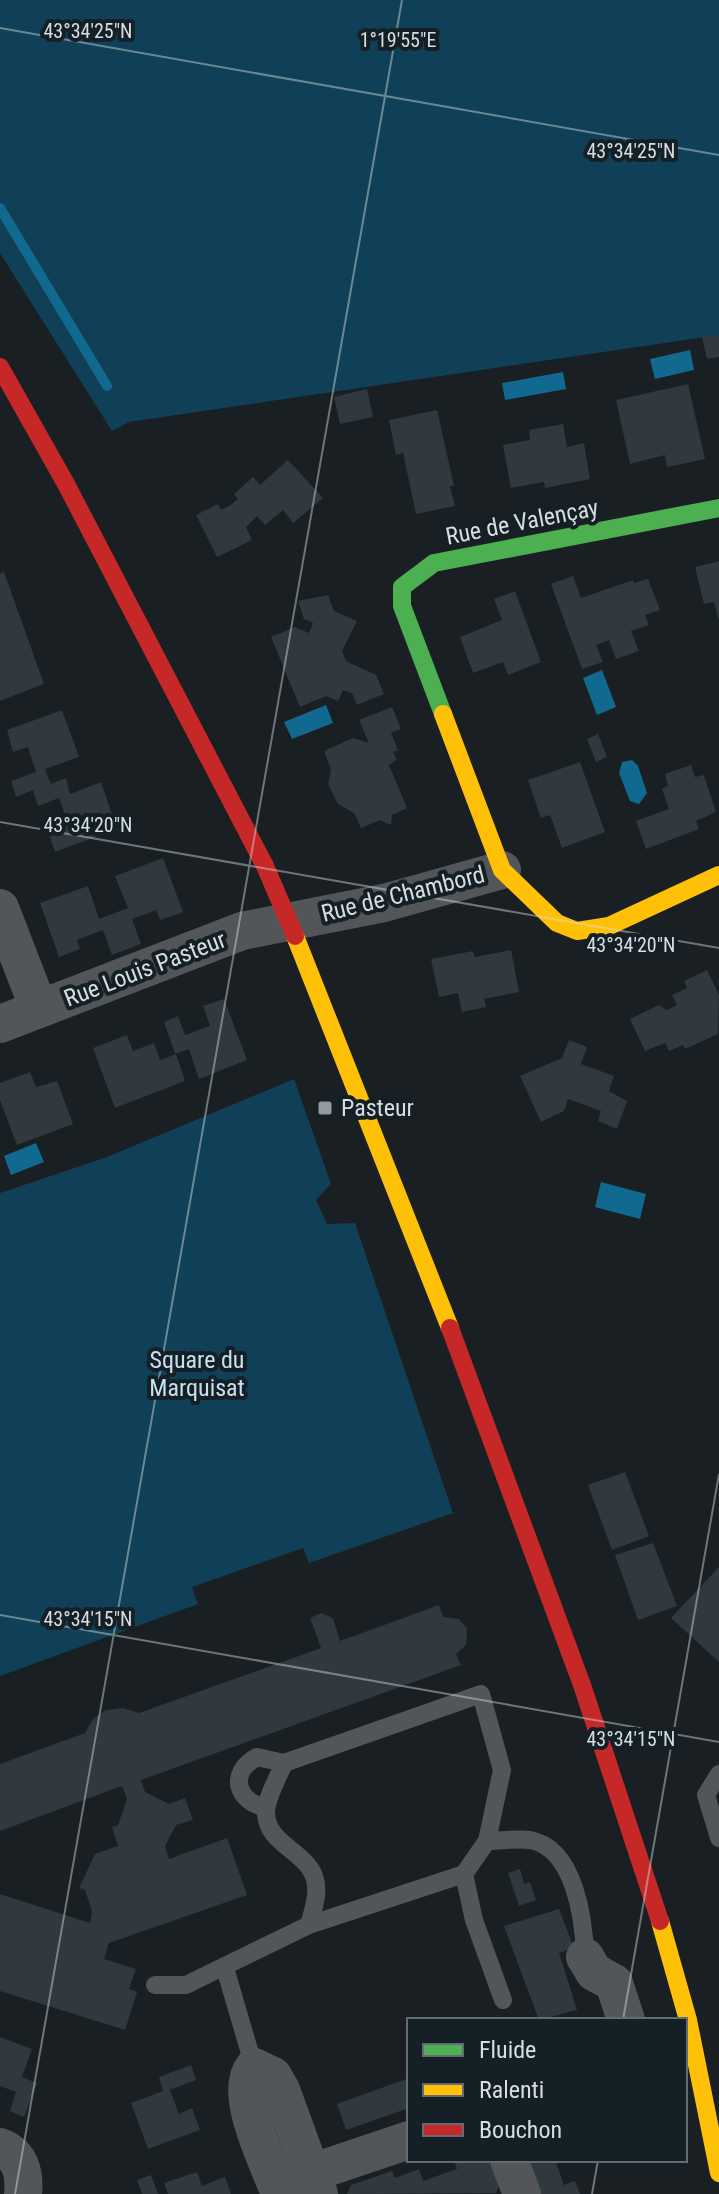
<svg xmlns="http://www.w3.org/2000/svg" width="719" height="2194" font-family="'Roboto Condensed',sans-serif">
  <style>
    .green { fill: #104057 }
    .water { fill: #11698f }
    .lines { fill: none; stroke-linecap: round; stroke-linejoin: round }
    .stream { stroke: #11698f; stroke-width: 10 }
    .building { fill: #30393e }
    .lane { stroke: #535658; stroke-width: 18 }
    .street { stroke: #535658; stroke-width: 38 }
    .fast { stroke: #4caf50; stroke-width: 18 }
    .slow { stroke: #ffc107; stroke-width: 18 }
    .jam { stroke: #c62828; stroke-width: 18 }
    .ticks { fill: none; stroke: #d7dee3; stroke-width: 2; stroke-opacity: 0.45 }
    .poi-dot { fill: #949b9f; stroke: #152026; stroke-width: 3 }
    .labels { text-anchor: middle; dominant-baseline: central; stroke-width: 8; stroke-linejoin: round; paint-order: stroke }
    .street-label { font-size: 24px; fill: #d7dee3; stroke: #152026 }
    .poi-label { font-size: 24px; fill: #d7dee3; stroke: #152026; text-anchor: start }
    .park-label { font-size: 24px; fill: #c8e0ee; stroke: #152026 }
    .ticks-label { font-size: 20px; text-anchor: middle; fill: #d7dee3; stroke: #152026; stroke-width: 8; stroke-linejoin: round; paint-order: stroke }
  </style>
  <rect width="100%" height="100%" fill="#191f22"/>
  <path class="green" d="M0 0H719V335L129 422 112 431 0 253Z
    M294 1079 331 1184 316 1200 327 1224 355 1223 453 1513 309 1563 303 1548 192 1587 198 1604 0 1676V1193L107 1157Z"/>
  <path class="water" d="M690 350 694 370 655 379 650 359Z
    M563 372 566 389 505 400 502 383Z
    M602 670 616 707 597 715 583 678Z
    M326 705 333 723 292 739 284 722Z
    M632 760 638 766 647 793 639 804 630 801 619 773 622 762Z
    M36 1143 44 1162 11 1175 4 1156Z
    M601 1182 646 1194 640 1219 595 1207Z"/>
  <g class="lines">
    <path class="stream" d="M0 208 107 386"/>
  </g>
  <path class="building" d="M719 335V357L707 359 702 337Z
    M688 384 705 459 667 467 665 455 630 464 616 400Z
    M367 389 373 417 340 424 334 397Z
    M437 410 454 486H450L455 506 416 514 403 453 396 455 389 420Z
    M563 424 567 447 584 443 590 479 545 488 544 482 511 488 503 445 530 440 529 430Z
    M288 460 323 498 293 523 283 510 265 525 257 516 246 527 252 540 217 557 196 515 218 504 221 510 231 505 238 499 234 494 253 477 260 485Z
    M719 561V618H718L714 602 704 604 695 567Z
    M4 572 44 684 0 701V574Z
    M573 576 581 598 633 580 634 583 648 579 660 610 645 615 649 625 631 631 639 651 616 659 609 640 596 645 603 662 582 669 551 584Z
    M515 591 541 662 508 675 503 662 473 673 460 637 502 620 494 599Z
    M328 595 334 611 357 621 342 651 346 661 376 675 384 694 357 705 352 693 343 690 338 701 326 696 300 707 271 637 295 627 309 633 313 623 304 619 298 601Z
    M392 707 401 729 391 733 398 750 393 752 397 760 389 765 407 808 392 815 391 825 380 820 361 828 354 813 338 804 328 784 331 770 324 751 353 738 369 743 359 720Z
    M62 710 79 757 45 769 51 784 66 778 70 794 101 782 117 829 55 852 48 831 68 824 59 798 38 806 33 790 16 797 11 781 36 772 28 747 13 752 7 730Z
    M598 734 607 757 596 762 587 739Z
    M580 762 605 832 562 848 550 815 541 818 528 780Z
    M691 765 695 777 704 775 716 812 696 821 699 829 646 849 636 821 669 809 662 789 668 786 665 774Z
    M163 858 183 912 160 920 156 910 132 919 141 944 112 955 103 930 77 940 80 949 59 957 40 903 88 886 99 919 128 908 115 876Z
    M511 950 519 992 484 999 486 1007 462 1012 458 993 439 997 431 959 473 951 475 957Z
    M707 970 719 995 718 1034 685 1049 683 1045 669 1051 665 1043 645 1051 630 1019 659 1005 667 1010 677 1005 672 995 687 988 684 981Z
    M224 999 247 1060 199 1079 189 1049 175 1054 164 1022 178 1016 185 1035 210 1026 203 1006Z
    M127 1035 133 1051 154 1043 160 1060 176 1054 185 1081 115 1108 93 1048Z
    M569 1040 587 1047 581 1064 614 1076 609 1091 627 1101 617 1129 598 1121 601 1111 568 1099 564 1111 541 1122 520 1076 562 1058Z
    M30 1072 36 1087 57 1081 73 1124 17 1145 0 1100V1083Z
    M625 1472 649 1536 612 1550 588 1485Z
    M653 1543 677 1606 638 1620 615 1555Z
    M719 1567V1662L671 1618Z
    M439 1605 443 1617 459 1619 467 1628 466 1645 456 1654 461 1665 141 1780 145 1792 169 1804 185 1798 193 1820 176 1825 165 1846 169 1859 227 1838 247 1895 109 1943 104 1959 136 1969 129 1989 137 1992 125 2030 0 1991V1894L90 1923 92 1911 85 1890 79 1888 95 1854 118 1846 112 1827 118 1825 127 1799 122 1786 0 1831V1764L85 1733 93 1719 106 1710 123 1708 139 1713 321 1648 310 1618 321 1613 333 1618 340 1641Z
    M520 1869 524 1884 530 1882 536 1900 519 1906 508 1873Z
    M559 1909 574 1948 559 1953 577 2010 539 2020 504 1926Z
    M0 2037 32 2049 22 2077 37 2083 24 2117 10 2111 16 2092 0 2086Z
    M191 2065 196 2080 170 2090 179 2114 192 2108 200 2130 148 2149 131 2103 163 2091 159 2077Z
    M409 2078V2108L346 2130 337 2104Z
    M454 2160H491L500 2184 496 2193 347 2194 351 2185 392 2171 395 2178 419 2169 423 2181 457 2169Z
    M519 2160H555L564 2185 575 2181 580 2194H537Z
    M197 2172 202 2186 225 2177 231 2194H168L164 2183Z
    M151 2175 158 2194H142L137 2180Z"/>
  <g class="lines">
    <path class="lane" d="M719 1774 706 1795 719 1838
      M266 1808C236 1801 228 1773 257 1757L284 1763
      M487 1841C500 1841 517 1838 530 1840 575 1848 584 1920 585 1957
      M309 1925 464 1874
      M225 1968 254 2067
      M155 1985H186L309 1925C313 1910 320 1892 314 1876 304 1850 265 1843 266 1811 267 1796 278 1778 284 1763L481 1694 502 1770 487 1841 464 1874 474 1920 503 2000"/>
    <path class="street" d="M0 908 39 1009
      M0 1024 242 931 384 903 502 870
      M585 1957 594 1972 614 1983 626 2020
      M0 2147C21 2155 25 2174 23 2194
      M509 2160 522 2194
      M311 2173 409 2140
      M280 2194C269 2164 232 2093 254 2067L273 2076 281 2090 319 2194"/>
    <path class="fast" d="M443 714 402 606V587L434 563 719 508"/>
    <path class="slow" d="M443 714 502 870 557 923 577 931 609 926 719 875
      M295 936 450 1328
      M660 1921 688 2020 719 2173"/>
    <path class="jam" d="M0 367 66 484 265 866 295 936
      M450 1328 582 1685 660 1921"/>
  </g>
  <path class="ticks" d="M0 28 719 155M0 822 719 948M0 1615 719 1742M623 2020 719 1474M15 2194 402 0M592 2194 598 2160"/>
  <rect class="poi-dot" x="317" y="1100" width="16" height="16" rx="4"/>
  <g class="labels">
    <g class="street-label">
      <text transform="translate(522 522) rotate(-11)">Rue de Valençay</text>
      <text transform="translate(403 894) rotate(-14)">Rue de Chambord</text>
      <text transform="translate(145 969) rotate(-21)">Rue Louis Pasteur</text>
    </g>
    <g class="poi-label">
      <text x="341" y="1108">Pasteur</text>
    </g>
    <g class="park-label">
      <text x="197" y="1360">Square du<tspan x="197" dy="28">Marquisat</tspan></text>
    </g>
  </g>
  <g class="ticks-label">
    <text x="88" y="38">43°34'25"N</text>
    <text x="398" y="47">1°19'55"E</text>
    <text x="631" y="158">43°34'25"N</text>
    <text x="88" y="832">43°34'20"N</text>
    <text x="631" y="952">43°34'20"N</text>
    <text x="88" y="1626">43°34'15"N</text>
    <text x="631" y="1746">43°34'15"N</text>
  </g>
  <rect x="407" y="2018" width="280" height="144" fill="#152026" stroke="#636c72" stroke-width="2"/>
  <rect x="423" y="2044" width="40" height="12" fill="#4caf50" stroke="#636c72" stroke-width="2"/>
  <text x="479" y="2058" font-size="24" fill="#d7dee3">Fluide</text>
  <rect x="423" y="2084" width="40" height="12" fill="#ffc107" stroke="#636c72" stroke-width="2"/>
  <text x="479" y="2098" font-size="24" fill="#d7dee3">Ralenti</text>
  <rect x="423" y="2124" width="40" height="12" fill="#c62828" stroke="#636c72" stroke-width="2"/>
  <text x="479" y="2138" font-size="24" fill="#d7dee3">Bouchon</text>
</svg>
